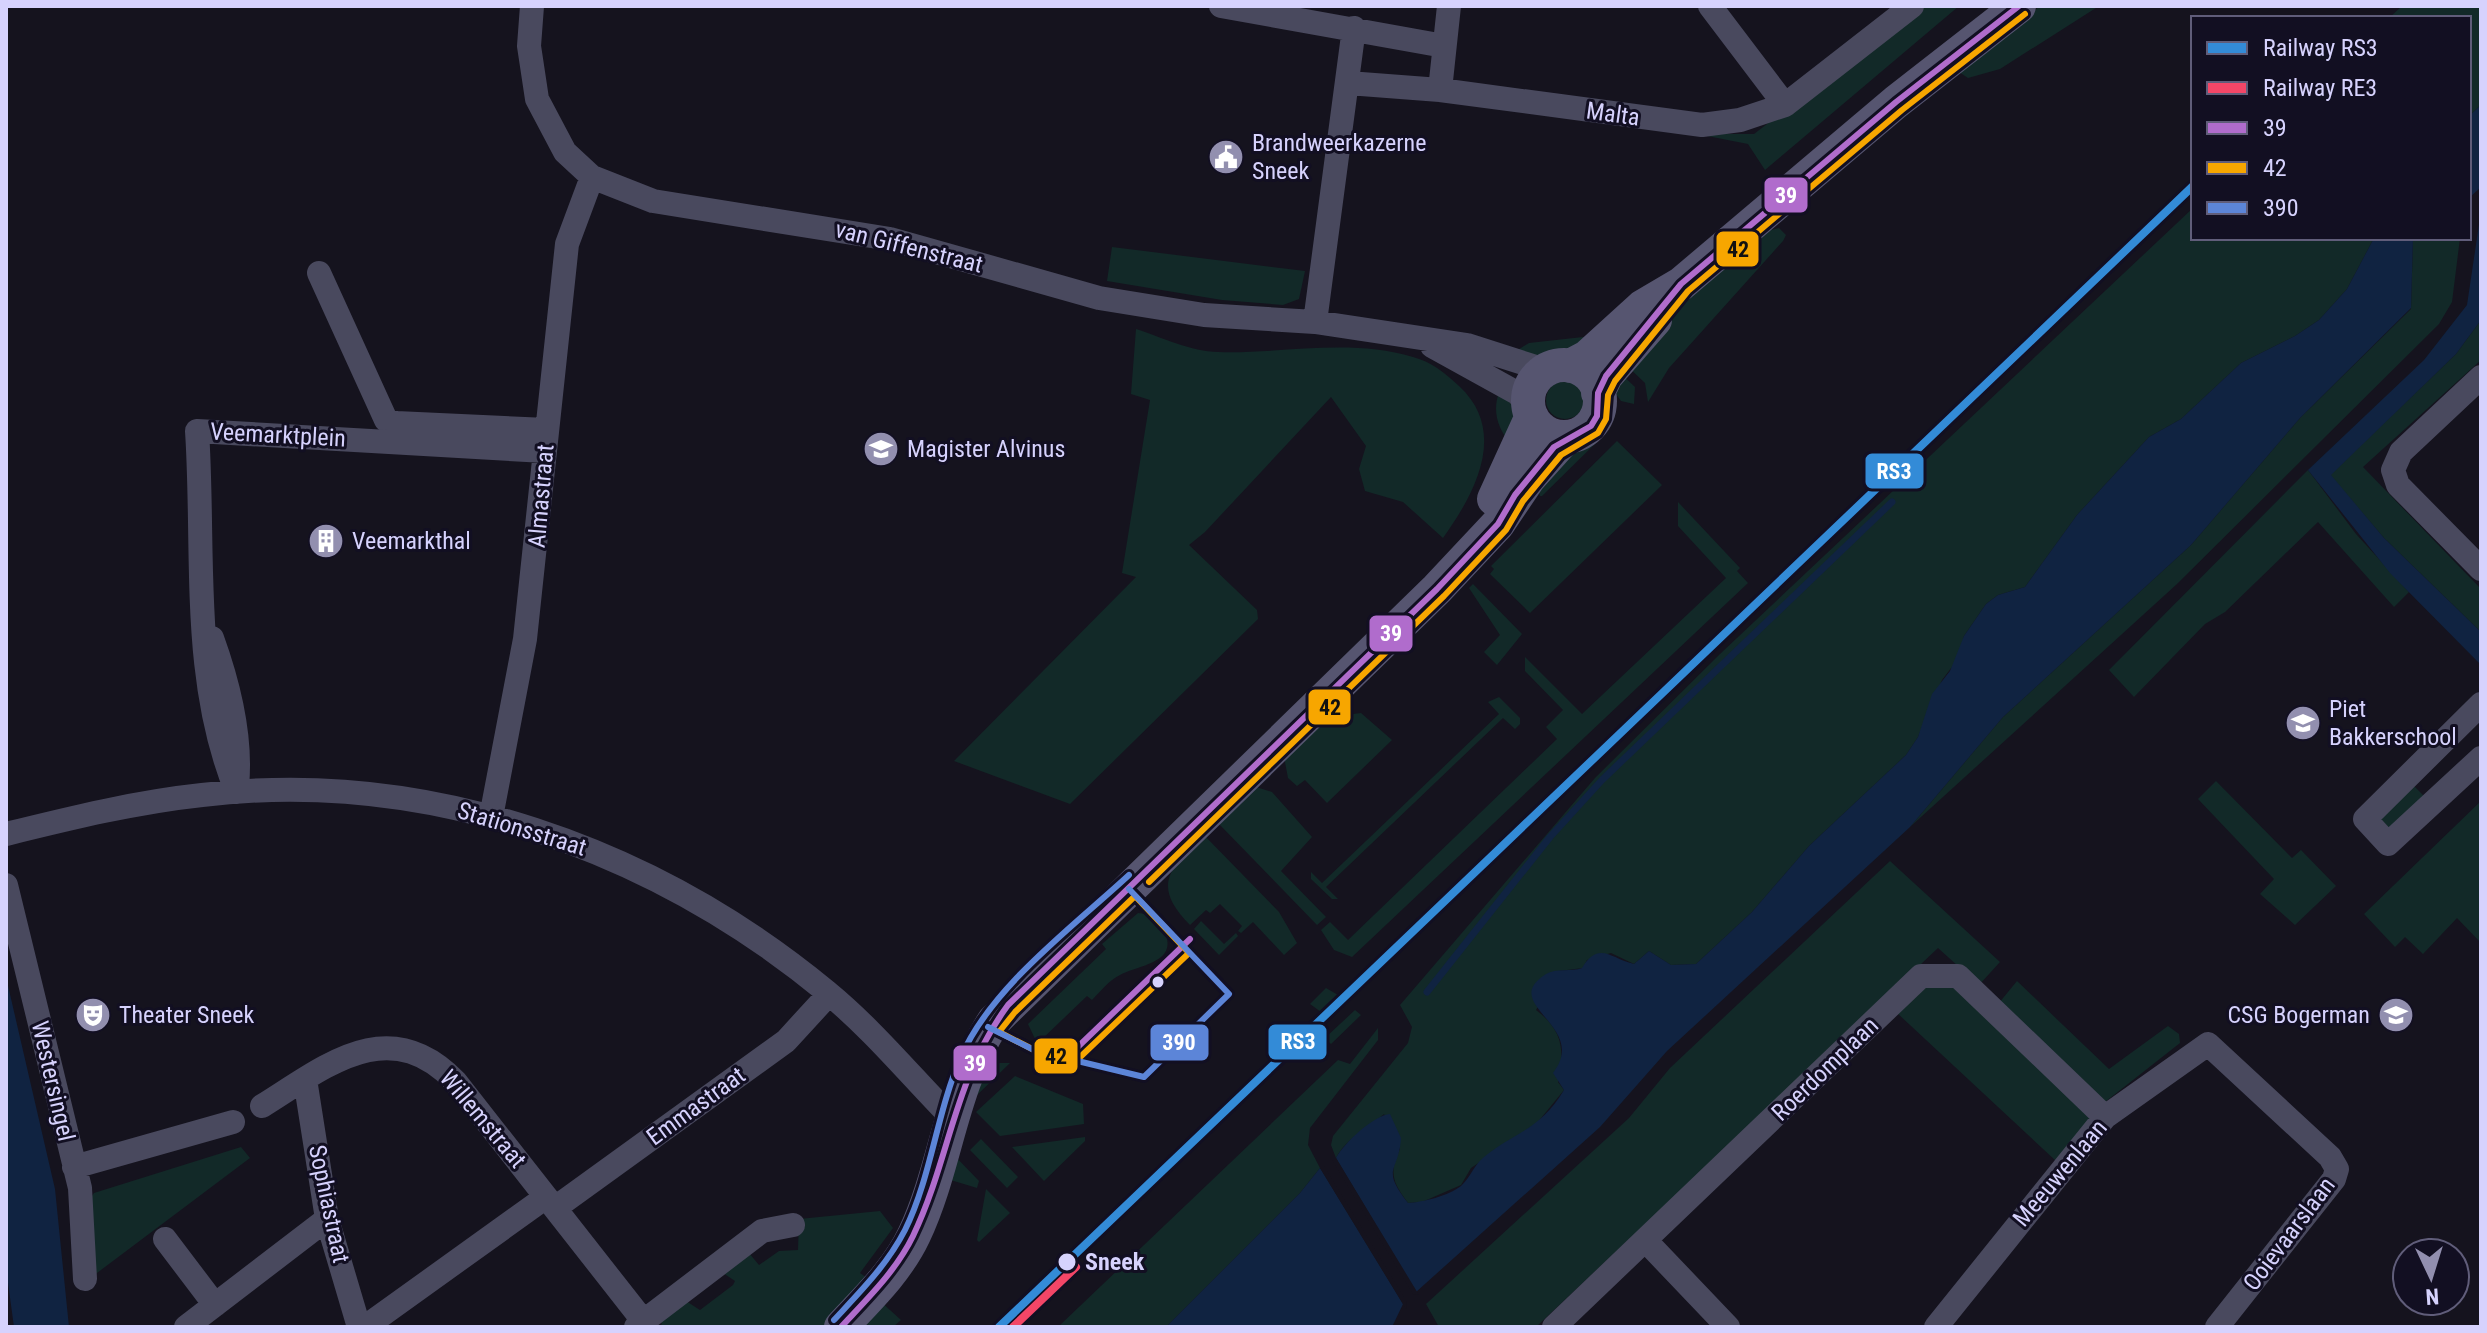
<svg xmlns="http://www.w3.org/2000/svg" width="2487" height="1333" font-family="'Roboto Condensed',sans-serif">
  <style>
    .green { fill: #122928 }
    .water { fill: #102341 }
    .pier { fill: #15131e }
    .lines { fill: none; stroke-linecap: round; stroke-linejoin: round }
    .stream { stroke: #102341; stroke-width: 7 }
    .minor { stroke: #49495e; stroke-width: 24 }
    .secondary { stroke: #565570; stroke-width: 34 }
    .bus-1-casing { stroke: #120f22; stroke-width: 12 }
    .bus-2-casing { stroke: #120f22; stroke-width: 12 }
    .bus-3-casing { stroke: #120f22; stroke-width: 12 }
    .bus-1 { stroke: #b06ccc; stroke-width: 6 }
    .bus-2 { stroke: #f7a600; stroke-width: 6 }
    .bus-3 { stroke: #5c85d8; stroke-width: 6 }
    .rail-1-casing { stroke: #120f22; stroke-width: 14 }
    .rail-2-casing { stroke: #120f22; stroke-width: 14 }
    .rail-1 { stroke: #338bd7; stroke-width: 8 }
    .rail-2 { stroke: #f34667; stroke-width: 8 }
    .bus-dot { fill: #d6d2fd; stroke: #120f22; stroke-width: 3 }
    .labels { text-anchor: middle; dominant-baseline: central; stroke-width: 6; stroke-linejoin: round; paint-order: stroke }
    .street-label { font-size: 24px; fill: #d6d2fd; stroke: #120f22 }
    .poi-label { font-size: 24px; fill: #d6d2fd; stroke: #120f22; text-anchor: start }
    .stop-label { font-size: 24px; font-weight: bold; fill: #d6d2fd; stroke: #120f22; text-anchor: start }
    .line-badge { stroke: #120f22; stroke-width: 3 }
    .badge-label { font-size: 22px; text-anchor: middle; font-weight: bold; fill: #fff }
    .pale-badge-label { font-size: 22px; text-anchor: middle; font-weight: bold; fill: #111 }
  </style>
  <rect width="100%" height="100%" fill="#15131e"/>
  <path class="green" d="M1921 6H1959L1765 170 1748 144 1697 134H1754Z
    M2040 6H2099L2000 69 1968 78 1959 72Z
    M2402 6H2481V105L2469 116V18H2389Z
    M2193 208V238H2374L2347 289 2319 320 2295 336 2241 363 2181 419 2149 437 2077 515 2025 587 1998 595 1986 604 1964 636 1958 659 1942 680 1918 737 1906 755 1809 846 1752 912 1696 964 1671 965 1649 951 1634 964 1611 953 1587 960 1583 968 1559 971 1536 1010C1563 1030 1565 1051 1558 1082L1564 1090 1537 1123 1471 1168 1461 1185 1422 1202 1408 1203C1392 1182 1389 1172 1400 1149L1384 1114C1366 1131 1348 1136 1336 1158L1331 1145 1333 1136 1408 1043 1412 1027 1400 1005 1595 778 1720 654Z
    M1779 228 1786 235 1783 241 1669 368 1648 402 1645 383 1625 364 1676 308 1767 231Z
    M2413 238H2460L2452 302 2439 324 2177 584 1910 827 2003 717 2191 545 2300 418 2411 309Z
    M1112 247 1305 271 1299 299 1283 305 1222 300 1107 281Z
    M2481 320V360L2363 467 2481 589V632L2384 538 2330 475 2456 354Z
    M1136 329C1161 337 1192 352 1218 352 1282 354 1350 338 1413 357 1432 362 1445 373 1459 386 1508 431 1476 492 1443 538L1403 502 1365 491 1359 469 1366 446 1331 397 1205 532 1189 545 1257 610 1258 619 1070 804 954 761 1136 577 1122 573 1150 400 1131 394Z
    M1583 337 1590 344C1567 358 1540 361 1516 351L1529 343Z
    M1619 372 1635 387 1634 404 1621 401 1616 394Z
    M1546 400a19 19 0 1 1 38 0a19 19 0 1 1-38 0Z
    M1499 392C1523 413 1518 416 1511 445 1498 428 1492 413 1499 392Z
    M1603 436 1542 496H1540L1535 481 1572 450Z
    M1617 441 1662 485 1530 613 1490 574 1494 569 1491 566Z
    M2308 470 2356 534 2409 592 2394 607 2318 522 2225 612 2205 624 2134 697 2109 670Z
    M1678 502 1740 568 1737 571 1748 583 1352 957 1334 950 1321 930 1330 922 1348 940 1557 739 1546 727 1563 710 1525 671V657L1582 714 1726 578 1678 526Z
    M1473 584 1522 634 1497 665 1484 652 1500 635 1469 588Z
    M1499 697 1520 718V724L1515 729 1503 718 1326 887 1338 899H1332L1311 879V872L1322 883 1499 714 1488 702Z
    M1361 713 1392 740 1327 803 1305 780 1297 786 1288 778 1284 757 1330 717Z
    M2216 781 2292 858 2301 850 2336 886 2295 925 2260 894 2274 879 2198 799Z
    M2412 784 2424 796 2389 830 2377 818Z
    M1256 787 1272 792 1312 837 1281 871 1326 917 1317 925 1219 824Z
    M2481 801V943L2457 918 2423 954 2405 937 2395 947 2364 914Z
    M1202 833 1279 912 1297 943 1284 955 1253 922 1241 933 1238 931 1242 926 1220 904 1210 913 1206 910 1190 925C1150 884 1171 870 1202 833Z
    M1890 861 2000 962 1979 985 1938 948 1536 1327H1439L1426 1304 1629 1118 1670 1068Z
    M1138 913C1149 914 1158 919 1163 929 1182 963 1137 965 1120 975 1109 980 1100 992 1092 1000L1087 996 1040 1041H1036L1028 1024 1106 949 1102 944Z
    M1201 921 1224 944 1236 933 1238 936 1219 955 1194 929Z
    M1937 972 2091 1118 2056 1161 1896 1012Z
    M2017 981 2109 1069 2168 1026 2179 1034 2180 1043 2105 1102 1999 1003Z
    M1326 988 1338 995 1321 1012 1310 1004Z
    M1355 1010 1361 1015 1331 1044 1325 1038Z
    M1378 1028V1040L1310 1128 1308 1145 1320 1168 1300 1193 1166 1327H1058L1338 1060 1350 1064Z
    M1000 1063H1010L972 1100 989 1065Z
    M1015 1076 1083 1104 1084 1124 1000 1136 976 1112Z
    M1085 1137V1141L1044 1181 1012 1147Z
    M981 1139 1018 1177 1007 1188 970 1150Z
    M241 1147 250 1158 93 1276 90 1199 94 1193Z
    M952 1153 979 1181 977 1188 944 1178Z
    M986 1189 1010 1213 979 1242 977 1240Z
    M880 1211 893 1228 860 1273 870 1280 826 1327H661L662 1320 686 1301 700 1310 733 1285 735 1281 723 1273 749 1253 759 1265 779 1251 798 1250 799 1219Z
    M880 1301 901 1320 893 1327H855Z"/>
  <path class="water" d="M2481 105V187L2469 198V116Z
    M2481 211V320L2456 354 2331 475 2384 538 2481 632V665L2390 573 2308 470 2424 360 2467 305Z
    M2374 238H2413L2411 308 2300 418 2191 545 2003 717 1910 827 1667 1051 1600 1127 1416 1292 1336 1158C1344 1143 1374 1115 1390 1114L1401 1138C1399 1173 1380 1167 1408 1203 1423 1202 1448 1196 1461 1186 1470 1178 1474 1165 1484 1157 1516 1131 1539 1131 1564 1090L1553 1073C1590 1025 1497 1005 1546 974 1556 968 1571 972 1582 968 1599 940 1611 959 1634 964L1649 951 1671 965 1696 964 1752 912 1809 846 1906 755 1918 737 1932 694 1950 671 1964 636 1986 604 1998 595 2025 587 2077 515 2149 437 2181 419 2241 363 2295 336 2319 320 2347 289Z
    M6 977 55 1189 69 1327H14L6 1268Z
    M1320 1168 1403 1304 1392 1327H1166L1300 1193Z"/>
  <path class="pier" d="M1336 1158 1419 1295 1413 1294 1332 1160Z
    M1324 1166 1407 1302 1406 1309 1320 1168Z"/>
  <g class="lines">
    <path class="stream" d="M1427 992 1550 837 1602 780 1892 502"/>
    <path class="minor" d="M532 6 529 46 537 99 565 152 592 177 653 201 890 239 1099 298 1204 315 1315 322 1467 345 1545 370
      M1221 6 1444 46
      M1710 6 1785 105
      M1348 83 1440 90 1702 125 1740 120 1785 105 1912 6
      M1440 90 1449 6
      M319 273 386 420 396 423 547 430
      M1315 322 1354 28
      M1432 346 1517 393 1528 405
      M2481 377 2401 452 2393 470 2398 485 2481 569
      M212 638C229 685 242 736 237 786
      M2481 704 2365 819 2388 844 2481 758
      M237 792C190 679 205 551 197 431L545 451
      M491 817 525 639 567 244 592 177
      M6 834C71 818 136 802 202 795 428 768 654 849 827 992 872 1029 910 1075 951 1117
      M6 885 80 1188 85 1279
      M305 1079 327 1219 359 1327
      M262 1106C325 1067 388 1012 455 1081L648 1327
      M74 1167 233 1122
      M555 1208 786 1041 829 994
      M165 1239 215 1305
      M1646 1241 1728 1327
      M186 1327 327 1219
      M365 1327 546 1197
      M636 1327 762 1231 793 1225
      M1554 1327 1921 976H1958L2105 1117
      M1936 1327 2105 1117 2208 1044 2330 1157 2337 1169 2334 1179 2217 1327"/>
    <path class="secondary" d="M1528 401a36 36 0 1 1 72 0a36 36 0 1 1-72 0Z
      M1570 366 1587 357 1642 307 1681 284 1896 102 2019 6
      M1598 393 1606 376 1655 320
      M1494 499 1531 418
      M841 1327C868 1298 897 1271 914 1235 947 1165 950 1087 994 1021L1437 589 1498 524 1529 478 1566 437"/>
    <defs>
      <path id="bus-1" d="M1058 1066 1190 939
        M841 1327C867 1299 896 1271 913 1236 951 1156 953 1080 1008 1005L1437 589 1498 524 1515 495 1554 447 1591 426 1597 416 1598 393 1606 376 1681 284 1896 102 2019 6"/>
      <path id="bus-2" d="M1149 882 1444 596 1506 530 1523 501 1561 455 1598 433 1606 419 1608 395 1615 381 1688 291 1902 110 2025 14
        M1135 896 1189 953 1076 1061 1036 1051 999 1032 1015 1012Z"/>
      <path id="bus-3" d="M988 1027 1036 1051 1144 1077 1229 994 1129 889
        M834 1320C860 1292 887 1265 905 1230 931 1178 937 1111 961 1057 991 987 1074 926 1129 875"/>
    </defs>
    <use href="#bus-1" class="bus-1-casing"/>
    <use href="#bus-2" class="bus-2-casing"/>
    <use href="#bus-3" class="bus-3-casing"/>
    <use href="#bus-1" class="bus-1"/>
    <use href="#bus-2" class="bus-2"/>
    <use href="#bus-3" class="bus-3"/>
    <defs>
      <path id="rail-1" d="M999 1327 2193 186"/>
      <path id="rail-2" d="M1013 1327 1076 1267"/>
    </defs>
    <use href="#rail-1" class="rail-1-casing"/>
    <use href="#rail-2" class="rail-2-casing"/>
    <use href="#rail-1" class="rail-1"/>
    <use href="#rail-2" class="rail-2"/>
  </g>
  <defs>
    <symbol id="civic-disc" viewBox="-11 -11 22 22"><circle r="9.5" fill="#928faf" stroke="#120f22"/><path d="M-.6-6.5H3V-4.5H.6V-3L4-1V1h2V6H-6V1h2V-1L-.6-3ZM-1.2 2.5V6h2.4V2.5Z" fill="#fff"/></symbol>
    <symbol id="school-disc" viewBox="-11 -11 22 22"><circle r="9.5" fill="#928faf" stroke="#120f22"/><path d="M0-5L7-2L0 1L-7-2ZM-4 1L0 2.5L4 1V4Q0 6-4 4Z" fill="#fff"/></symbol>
    <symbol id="building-disc" viewBox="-11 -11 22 22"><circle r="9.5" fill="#928faf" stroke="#120f22"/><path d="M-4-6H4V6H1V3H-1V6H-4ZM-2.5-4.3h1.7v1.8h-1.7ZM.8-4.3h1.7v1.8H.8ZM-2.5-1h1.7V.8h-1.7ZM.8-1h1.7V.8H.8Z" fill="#fff"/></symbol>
    <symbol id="theatre-disc" viewBox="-11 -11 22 22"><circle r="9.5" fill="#928faf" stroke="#120f22"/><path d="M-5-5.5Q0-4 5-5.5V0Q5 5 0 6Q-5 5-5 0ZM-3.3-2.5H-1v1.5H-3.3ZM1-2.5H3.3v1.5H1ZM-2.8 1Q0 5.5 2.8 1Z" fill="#fff"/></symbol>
  </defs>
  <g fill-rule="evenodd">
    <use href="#civic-disc" x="1206" y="137" width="40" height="40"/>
    <use href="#school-disc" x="861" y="429" width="40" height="40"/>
    <use href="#building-disc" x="306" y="521" width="40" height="40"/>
    <use href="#school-disc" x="2283" y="703" width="40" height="40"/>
    <use href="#theatre-disc" x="73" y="995" width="40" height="40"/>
    <use href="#school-disc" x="2376" y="995" width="40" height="40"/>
  </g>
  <g class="bus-dot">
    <circle cx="1158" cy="982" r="7"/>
    <circle cx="1067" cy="1262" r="10"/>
  </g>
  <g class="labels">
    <g class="street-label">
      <text transform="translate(1613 114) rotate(8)">Malta</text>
      <text transform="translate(909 247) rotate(14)">van Giffenstraat</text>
      <text transform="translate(278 435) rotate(3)">Veemarktplein</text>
      <text transform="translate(541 496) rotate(-85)">Almastraat</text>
      <text transform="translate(522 829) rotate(17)">Stationsstraat</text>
      <text transform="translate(1825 1069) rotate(-44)">Roerdomplaan</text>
      <text transform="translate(53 1081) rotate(77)">Westersingel</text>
      <text transform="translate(696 1106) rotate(-36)">Emmastraat</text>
      <text transform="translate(483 1119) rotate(50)">Willemstraat</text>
      <text transform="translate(2060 1173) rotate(-50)">Meeuwenlaan</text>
      <text transform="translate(329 1204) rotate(78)">Sophiastraat</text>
      <text transform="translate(2289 1234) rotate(-53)">Ooievaarslaan</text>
    </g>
    <g class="poi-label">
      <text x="1252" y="143">Brandweerkazerne<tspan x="1252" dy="28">Sneek</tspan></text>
      <text x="907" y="449">Magister Alvinus</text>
      <text x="352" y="541">Veemarkthal</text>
      <text x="2329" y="709">Piet<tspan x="2329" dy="28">Bakkerschool</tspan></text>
      <text x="119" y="1015">Theater Sneek</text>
      <text x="2370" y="1015" text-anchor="end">CSG Bogerman</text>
    </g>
    <g class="stop-label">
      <text x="1085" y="1262">Sneek</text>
    </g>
  </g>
  <g class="line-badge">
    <rect x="1763" y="176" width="46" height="38" rx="8" fill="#b06ccc"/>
    <rect x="1715" y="230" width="45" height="38" rx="8" fill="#f7a600"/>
    <rect x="1864" y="452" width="61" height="38" rx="8" fill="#338bd7"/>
    <rect x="1368" y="614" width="46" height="39" rx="8" fill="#b06ccc"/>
    <rect x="1307" y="688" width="45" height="38" rx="8" fill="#f7a600"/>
    <rect x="1267" y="1023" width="61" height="38" rx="8" fill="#338bd7"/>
    <rect x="1149" y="1023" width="61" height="39" rx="8" fill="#5c85d8"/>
    <rect x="1033" y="1037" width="46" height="38" rx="8" fill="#f7a600"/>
    <rect x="952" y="1044" width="46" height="38" rx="8" fill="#b06ccc"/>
  </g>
  <g class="badge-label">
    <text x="1786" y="203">39</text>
    <text x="1894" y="479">RS3</text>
    <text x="1391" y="641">39</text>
    <text x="1298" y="1049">RS3</text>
    <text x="1179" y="1050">390</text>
    <text x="975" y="1071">39</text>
  </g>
  <g class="pale-badge-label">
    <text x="1738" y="257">42</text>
    <text x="1330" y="715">42</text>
    <text x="1056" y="1064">42</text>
  </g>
  <rect width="2487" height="1333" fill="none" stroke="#d6d2fd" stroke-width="16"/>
  <rect x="2191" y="16" width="280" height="224" fill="#120f22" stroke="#605d7a" stroke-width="2"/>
  <rect x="2207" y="42" width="40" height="12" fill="#338bd7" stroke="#605d7a" stroke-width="2"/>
  <text x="2263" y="56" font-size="24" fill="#d6d2fd">Railway RS3</text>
  <rect x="2207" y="82" width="40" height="12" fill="#f34667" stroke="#605d7a" stroke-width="2"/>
  <text x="2263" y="96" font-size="24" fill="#d6d2fd">Railway RE3</text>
  <rect x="2207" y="122" width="40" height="12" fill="#b06ccc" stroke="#605d7a" stroke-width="2"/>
  <text x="2263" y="136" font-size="24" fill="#d6d2fd">39</text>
  <rect x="2207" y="162" width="40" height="12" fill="#f7a600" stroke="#605d7a" stroke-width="2"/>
  <text x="2263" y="176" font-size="24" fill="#d6d2fd">42</text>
  <rect x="2207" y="202" width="40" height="12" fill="#5c85d8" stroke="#605d7a" stroke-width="2"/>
  <text x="2263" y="216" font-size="24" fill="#d6d2fd">390</text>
  <g transform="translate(2431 1277) rotate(176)"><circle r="38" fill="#120f22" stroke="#605d7a" stroke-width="2"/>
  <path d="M0-6L14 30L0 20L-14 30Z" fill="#928faf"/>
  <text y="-12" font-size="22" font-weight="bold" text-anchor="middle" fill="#d6d2fd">N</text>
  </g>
</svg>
